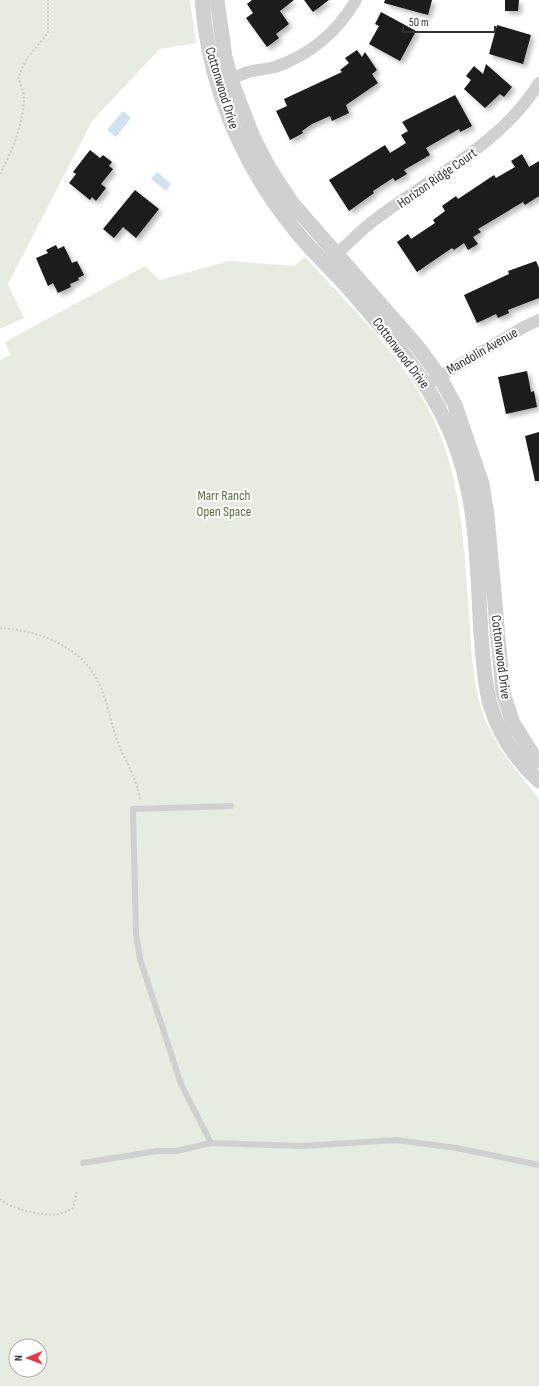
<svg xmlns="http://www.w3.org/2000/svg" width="539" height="1386" font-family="'Sofia Sans Condensed',sans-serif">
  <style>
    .green { fill: #e6ecdf; fill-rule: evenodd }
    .water { fill: #cfe2ee }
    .building { fill: #1a1a1a; filter: url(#shadow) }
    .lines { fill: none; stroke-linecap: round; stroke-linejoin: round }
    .path { stroke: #cdcdcd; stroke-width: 2; stroke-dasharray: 2 2; stroke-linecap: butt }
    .service { stroke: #d0d0d0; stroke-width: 6 }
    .minor { stroke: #d0d0d0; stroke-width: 12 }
    .tertiary { stroke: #d0d0d0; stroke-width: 15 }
    .labels { text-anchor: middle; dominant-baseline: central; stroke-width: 4; stroke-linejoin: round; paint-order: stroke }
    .street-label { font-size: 14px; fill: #333; stroke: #fff }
    .park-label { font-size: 14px; fill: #56703f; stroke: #fff }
  </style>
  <defs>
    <filter id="shadow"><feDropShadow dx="3.5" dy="3.5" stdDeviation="2" flood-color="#0004"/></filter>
  </defs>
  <rect width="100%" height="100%" fill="#fff"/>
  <path class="green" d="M0 0H190L196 43 160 49 92 121 8 284 24 318 0 329Z
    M305 257C358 315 420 372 445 448 464 506 465 568 470 627 472 661 474 695 488 726 500 754 521 775 539 799V1386H0V360L11 355 5 342 145 266 160 280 229 261 294 266ZM16 1346H40V1370H16Z"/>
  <path class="water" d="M123 111 131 118 116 137 107 130Z
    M157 172 171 184 166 191 151 179Z"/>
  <path class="building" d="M252 0H294L280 11 289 24 276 34 279 38 267 47 246 18 253 13 247 4Z
    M304 0H329L313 12Z
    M385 0H432L428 15 384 3Z
    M505 0H519L518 11H505Z
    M381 12 416 31 400 61 369 44 379 26 375 24Z
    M497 25 531 35 523 64 489 54Z
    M357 50 362 57 365 52 377 70 372 74 378 83 346 105 349 113 332 121 330 116 312 124 302 131 303 133 290 140 276 111 287 106 284 99 342 72 340 70 349 63 345 58Z
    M486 64 512 87 504 97 500 94 485 108 464 89 471 80 466 76 474 66 483 74Z
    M455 95 472 126 460 132 459 129 426 148 430 155 404 170 407 174 395 181 393 178 373 191 374 193 349 211 329 180 385 145 390 153 406 143 401 135 408 131 402 122Z
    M90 150 100 158 103 155 112 162 109 166 113 169 101 184 106 188 96 201 92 197 90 200 69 183 76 174 73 172Z
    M522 154 529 167 539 161V196L525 205 523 202 478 229 481 232 473 237 478 244 468 250 464 243 454 250 452 248 417 272 397 242 408 234 411 239 435 223 433 220 445 211 442 206 456 196 458 199 494 175 496 178 515 167 511 161Z
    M135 190 159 209 136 238 123 227 114 238 103 229Z
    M56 245 58 249 64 246 72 263 77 261 84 275 78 278 79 280 70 284 71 287 58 293 53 283 48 286 36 258 48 253 46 250Z
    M536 261 539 268V298L508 310 509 313 498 318 496 314 477 323 464 295 509 274 508 271Z
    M527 371 531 392 534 391 537 407 506 414 498 377Z
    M539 432V481H535L525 436Z"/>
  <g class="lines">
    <path class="path" d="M0 174C12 152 23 124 24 98 24 92 20 83 18 77L27 58 48 33V0
      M0 628C35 630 76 644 95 676 107 696 110 721 118 743 126 762 137 779 140 800
      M0 1199C10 1209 45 1217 59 1214 64 1213 69 1210 73 1208L77 1191"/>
    <path class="service" d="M211 1143 181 1084 140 959 136 934 133 809 231 806
      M83 1163 157 1151H176L211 1143 302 1146 396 1140 457 1148 539 1165"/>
    <path class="minor" d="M223 83C231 80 239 75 248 72 257 70 266 69 275 67 310 55 338 31 356 0
      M331 260C343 248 354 237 367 226 425 179 498 149 539 83
      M432 381 524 327 539 320"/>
    <path class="tertiary" d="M202 0C209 85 241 163 294 229 309 248 326 264 342 281 385 330 429 378 453 439 478 499 477 570 481 634 483 657 484 682 490 704 499 734 516 760 539 781
      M217 0 225 57 231 80 253 137 268 166 292 203 417 346 439 376 455 405 482 484 487 515 503 693 513 723 533 755 539 761"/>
  </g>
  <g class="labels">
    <g class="street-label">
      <text transform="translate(222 88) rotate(73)">Cottonwood Drive</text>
      <text transform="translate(437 178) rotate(-35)">Horizon Ridge Court</text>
      <text transform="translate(482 351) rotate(-30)">Mandolin Avenue</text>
      <text transform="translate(401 353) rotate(53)">Cottonwood Drive</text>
      <text transform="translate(501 657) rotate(83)">Cottonwood Drive</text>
    </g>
    <g class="park-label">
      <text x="224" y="495">Marr Ranch<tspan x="224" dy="16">Open Space</tspan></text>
    </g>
  </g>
  <g transform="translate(28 1358) rotate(269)"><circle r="19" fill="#ffffff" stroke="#adadad"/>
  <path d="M0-3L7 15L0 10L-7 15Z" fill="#e63946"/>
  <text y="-6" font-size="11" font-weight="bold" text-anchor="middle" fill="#333333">N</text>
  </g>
  <path d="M403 26v6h92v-6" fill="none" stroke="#333333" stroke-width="2"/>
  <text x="409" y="26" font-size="12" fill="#333333" stroke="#ffffff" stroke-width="3" paint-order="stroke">50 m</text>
</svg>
